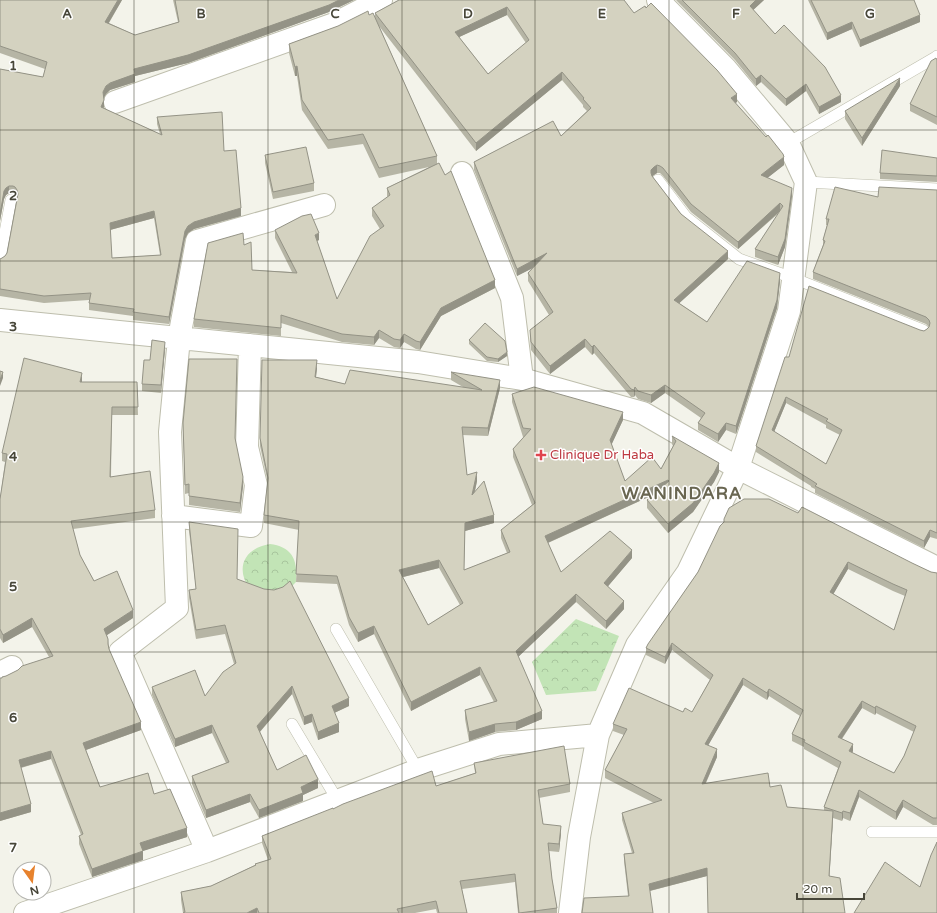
<svg xmlns="http://www.w3.org/2000/svg" width="937" height="913" font-family="'Varela Round',sans-serif">
  <style>
    .park { fill: url(#park-crowns) }
    .lines { fill: none; stroke-linecap: round; stroke-linejoin: round }
    .lane-casing { stroke: #bebead; stroke-width: 12 }
    .street-casing { stroke: #bebead; stroke-width: 24 }
    .lane { stroke: #fff; stroke-width: 11 }
    .street { stroke: #fff; stroke-width: 22 }
    .wall { fill: #b6b5a5; fill-rule: evenodd }
    .shaded-wall { fill: #949386 }
    .building { fill: #d4d2c0; stroke: #949386; fill-rule: evenodd }
    .grid { fill: none; stroke: #474639; stroke-width: 1; stroke-opacity: 0.55 }
    .health-dot { fill: #e0444e; stroke: #fff; stroke-width: 1.5 }
    .labels { text-anchor: middle; dominant-baseline: central; stroke-width: 3; stroke-linejoin: round; paint-order: stroke }
    .health-label { font-size: 13px; fill: #be3a42; stroke: #fff; text-anchor: start }
    .district-label { font-size: 17px; font-weight: bold; letter-spacing: 1px; fill: #696651; stroke: #fff }
    .grid-label { font-size: 13px; text-anchor: middle; font-weight: bold; fill: #474639; stroke: #fff; stroke-width: 3; stroke-linejoin: round; paint-order: stroke }
  </style>
  <defs>
    <pattern id="park-crowns" width="20" height="18" patternUnits="userSpaceOnUse"><rect width="20" height="18" fill="#c2e4b6"/><path d="M2 6a3 3 0 1 1 6 0M12 15a3 3 0 1 1 6 0" fill="none" stroke="#a8c59d"/></pattern>
  </defs>
  <rect width="100%" height="100%" fill="#f3f3ea"/>
  <path class="park" d="M270 544C293 547 298 561 296 582L283 595 249 588C235 567 245 548 270 544Z
    M576 619 619 636 596 691 546 695 532 662Z"/>
  <g class="lines">
    <defs>
      <path id="lane" d="M788 143 936 57 937 56
        M658 180 686 217 739 259 793 278 923 330
        M806 182 937 189
        M0 259 11 200
        M336 629 418 770
        M292 724 338 801
        M872 832H937"/>
      <path id="street" d="M115 102 334 24 381 0
        M462 173 512 298 522 379
        M0 320 418 362 522 379 643 413 738 468 937 568
        M173 516 251 526 256 485 247 447 250 345
        M0 673 12 667
        M207 851 120 652 177 608 170 432 179 338 197 241 324 205
        M25 913 207 851 418 770 499 744 598 735
        M570 913 579 837 598 735 637 645 688 572 738 468 789 311 806 182 788 143 726 69 658 0"/>
    </defs>
    <use href="#lane" class="lane-casing"/>
    <use href="#street" class="street-casing"/>
    <use href="#lane" class="lane"/>
    <use href="#street" class="street"/>
  </g>
  <path class="wall" d="M0 0H122L109 23 135 35 178 22 173 0H354L329 12 188 63 135 76V82L110 90 106 94 104 98 103 108 160 134 157 124V117L224 151 241 216 194 229 188 233 185 239 169 324 133 320V316L89 310V300L44 303 0 296V259L2 258 5 256 7 253 17 197 15 194 13 193H9L6 195 4 199 0 221V69L43 77 45 69 0 53ZM154 218 160 255 112 258 110 230Z
    M399 0 634 13 737 102 735 103 784 165 767 178 792 196 785 247 778 265 755 257V249L780 212 738 249 691 212 663 176 660 173H657L654 175 652 176 681 214 728 259 679 303 707 322 780 281 777 308 736 434 726 430 718 442 698 430V423L701 418 665 393 651 403 638 399 635 395 634 397H631L594 353 592 355 585 347 550 374 531 350 530 338V330L549 315 528 281V273L532 268 517 276 474 170V162L561 136 587 111 583 107V105L562 80 476 151 379 26 437 156V164L495 288 441 316 420 350 416 349 404 342 400 348 394 347 379 338 374 345 342 342 281 323V336L194 327V319L244 245 252 270 292 272 275 238V230L319 240 317 241 337 299 380 229 372 216V208L388 197 387 196V188L429 167 379 178 363 144 328 149 302 110 297 76H295L289 53V44L369 15 375 18V13ZM507 15 526 43 488 74 459 37Z
    M676 0H764L753 10 775 34 841 102 819 114 806 91 786 106 761 82 756 86 735 60Z
    M808 0H914L920 22 860 47 852 29 827 40Z
    M937 60V125L910 111V104Z
    M900 86 862 146 845 119V111Z
    M265 155 314 183V191L273 199 265 163Z
    M937 158V182L880 179V173Z
    M937 190V539L930 537 924 548 815 493V489L811 487V486L756 452V446L789 357 920 330 924 331 927 329 929 327 926 324 813 279V272L823 245V240L827 225H826V219L878 197ZM786 403 826 425V428L840 435 826 464 774 432Z
    M469 340 507 356 498 362 487 361 469 344Z
    M165 349 161 393 142 391V384L150 360Z
    M317 368 316 377 345 384 463 387 451 380V372L500 388 488 436 462 435 467 475 477 481 475 492 494 523 465 531 464 570 507 553 501 538V530L532 505 513 457V449L524 437H523L512 402V394L623 420 611 445 625 481 661 469 673 446 672 444V436L719 472 714 482 693 512 668 533 647 508V500L653 495 548 543 561 572 632 558 608 586 624 609 606 629 576 602 518 657 542 719 516 730 495 732 469 741 465 719V710L494 702 480 675 411 711 374 634 358 642 349 625 337 584 296 582 299 530 264 523V515L268 483 260 446V438ZM439 568 460 605 428 625 403 577Z
    M82 382H137L138 415H112L111 477 155 510V518L73 529 80 555 94 581 133 618 107 635 108 639 109 649 141 730 86 750 100 787 154 794 187 837 142 851 143 860 92 877 79 844V836L81 835 51 759 21 768 31 812 0 821V679L49 657 32 627 3 643 0 638V499L5 462 2 461V453Z
    M183 423 235 439 243 486 240 512 189 505V493L185 494Z
    M798 513 931 572 937 573V825H933L903 807 896 820 859 797 850 821 843 818 842 821 833 818 829 876H707L650 891 628 896 624 861V854L632 853 622 820V813L654 803 605 778V770L624 735 613 731V724L692 712 710 680 672 650 665 664 646 655V648L698 572 724 522V519ZM848 569 893 591 905 596 894 630 833 594ZM743 685 767 700 769 696 800 716 792 734V741L804 747V749L838 768 824 807V811L787 807 770 787 706 783 717 757 708 745ZM862 708 875 715 876 713 914 732 904 756 894 773 852 753 853 751 842 739Z
    M189 522 237 579 349 706 334 713 339 732 318 740 312 722 304 725 292 694 260 732 277 770 318 788 303 795V801L259 818 250 802 206 818 192 784V776L226 763 212 733 175 747 152 695V687L205 696 234 664 225 634 196 639 189 598V590L196 589 189 531Z
    M474 763 570 784V792L539 798 543 824 561 833 559 852 549 851 552 879 557 908V913H518L515 882 462 889 467 913H437L436 909 415 913H183L181 900V892L211 886 255 865V864L268 860 262 843V836L333 809 436 786 475 773Z"/>
  <path class="shaded-wall" d="M118 0H122L105 29V22Z
    M339 0H354L329 12 188 63 135 76V82L110 90 106 94 103 99V92L106 86 134 69Z
    M756 0H764L750 13V6Z
    M507 7V15L455 39V32Z
    M920 15V22L860 47V40Z
    M852 22V29L827 40V33Z
    M297 66V76H295V67Z
    M562 72V80L476 151V143Z
    M761 75V82L756 86V79Z
    M900 78V86L862 146V138Z
    M806 84V91L786 106V99Z
    M737 94V102L731 106V98Z
    M841 95V102L819 114V107Z
    M104 100V107L101 114V107Z
    M784 157V165L761 183V175Z
    M657 165V173L654 175 651 178V170L654 167Z
    M9 186V193L6 195 4 199 0 221V214L4 191 6 188Z
    M792 188V196L785 247 778 265V257Z
    M780 203V211L738 249V242Z
    M241 208V216L194 229 188 233 185 239 169 324V317L185 231 188 226 194 222Z
    M154 211V218L110 230V223Z
    M319 233V240L315 242V235Z
    M728 251V259L674 308V300Z
    M547 253V261L517 276V269Z
    M780 273V281L777 308 736 434V426Z
    M495 280V288L441 316 420 350V342L441 308Z
    M379 330V338L374 345V337Z
    M404 334V342L400 348V340Z
    M585 339V347L550 374V366Z
    M165 342V349L161 393V385Z
    M594 345V353L592 355V347Z
    M507 352V356L498 362V359Z
    M317 360V368L315 385V377Z
    M3 372V378L0 386V380Z
    M82 373V382L80 390V382Z
    M500 380V388L488 436V428Z
    M665 385V393L651 403V395Z
    M635 387V395L634 397V390Z
    M786 397V403L772 437V430Z
    M623 412V420L610 448V440Z
    M726 423V430L718 442V434Z
    M719 463V472L714 482 693 512 668 533V524Z
    M477 472V481L472 503V495Z
    M243 477V486L240 512V503Z
    M668 480V488L545 544V536Z
    M494 515V523L465 531V523Z
    M930 530V537L924 548V541Z
    M632 550V558L604 591V583Z
    M439 560V568L399 578V570Z
    M848 562V569L830 600V592Z
    M576 594V602L516 659V651Z
    M624 601V609L606 629V621Z
    M133 610V618L104 637V629Z
    M32 618V627L3 643V635Z
    M374 626V634L358 642V633Z
    M672 643V650L665 664V657Z
    M480 667V675L411 711V702Z
    M743 678V685L705 751V744Z
    M292 686V694L257 735V726Z
    M769 689V696L767 700V693Z
    M349 698V706L332 714V706Z
    M862 701V708L838 744V737Z
    M876 706V713L875 715V708Z
    M542 711V719L516 730V722Z
    M312 714V722L304 725V717Z
    M141 722V730L83 751V743Z
    M339 723V732L318 740V732Z
    M495 724V732L469 741V732Z
    M212 725V733L175 747V739Z
    M853 744V751L849 759V751Z
    M717 749V757L702 791V784Z
    M51 751V759L19 768V760Z
    M318 779V788L303 795V801L259 818V810L301 787Z
    M859 790V797L850 821V813Z
    M250 794V802L206 818V810Z
    M903 800V807L896 820V812Z
    M31 804V812L0 821V813Z
    M833 811V819L829 883V876Z
    M843 811V818L842 821V813Z
    M561 826V833L559 852V844Z
    M187 828V837L140 852V843Z
    M143 851V860L92 877V869Z
    M707 868V876L649 891V884Z
    M257 908V913H247Z"/>
  <path class="building" d="M0 0H118L105 22 135 35 179 22 175 0H339L329 5 188 55 134 69 135 74 110 83 106 86 103 92 104 100 101 107 162 135 157 117 222 112 224 151 236 150 241 208 194 222 188 226 185 231 169 317 133 312 134 309 89 303 91 293 44 296 0 289V259L2 258 5 256 7 253 18 194 17 190 15 187 13 186H9L6 188 4 191 0 214V69L43 77 47 62 0 46ZM154 211 161 255 112 258 110 223Z
    M399 0H624L634 13 645 6 646 8 651 3 717 70 737 94 731 98 766 137 768 135 783 154 784 157 761 175 792 188 785 239 778 257 755 249 783 206 780 203 738 242 691 204 663 168 660 166 657 165 654 167 651 170V173L652 176 681 214 728 251 674 300 707 322 747 261 780 273 777 300 736 426 726 423 718 434 698 423 705 413 665 385 651 395 638 391 635 387 634 390 631 389 594 345 592 347 585 339 550 366 531 342 530 330 553 312 528 273 547 253 517 269 474 162 553 121 561 136 591 108 583 99 584 98 562 72 476 143 375 13ZM507 7 529 40 488 74 455 32Z
    M682 0H756L750 6 775 34 784 25 825 67 841 95 819 107 806 84 786 99 761 75 756 79 735 53Z
    M811 0H914L920 15 860 40 852 22 827 33Z
    M368 11 369 15 373 13 437 156 379 168 363 134 328 140 302 100 297 66 295 67 289 44 338 26Z
    M936 58 937 60V117L910 104 931 61Z
    M900 78 862 138 845 111Z
    M306 147 314 183 273 192 265 155Z
    M882 150 937 158V176L880 173Z
    M439 163 445 175 451 171 495 280 441 308 420 342 416 341 404 334 400 340 394 339 379 330 374 337 342 334 281 315V328L194 319 208 243 243 233 244 245 251 242 252 270 297 273 275 230 302 216 311 214 319 233 315 235 337 299 370 236 384 226 372 208 390 195 387 188Z
    M835 187 878 197 879 187 937 190V533L930 530 924 541 815 486 817 484 811 480 756 446 785 357H789L809 286 920 330 924 331 927 329 929 327 930 323 929 320 926 317 813 272 825 241 823 240 829 219H826ZM786 397 828 419 826 421 842 430 826 464 772 430Z
    M485 323 505 341 507 352 498 359 487 357 469 340Z
    M152 340 165 342 161 385 142 384 144 360H150Z
    M24 358 82 373 80 382H137L138 407H112L110 477 150 471 155 510 71 521 80 555 94 581 117 571 133 610 104 629 108 639V644L109 649 141 722 83 743 100 787 148 773 154 794 170 789 187 828 140 843 143 851 92 869 79 836 83 834 51 751 19 760 31 804 0 813V678H2V677L6 676 18 670 22 666 53 656 32 618 3 635 0 629V499L7 454 2 453Z
    M189 359H237L235 438 243 477 240 503 189 496V484L185 485 183 423Z
    M262 360H317L315 377 345 384 350 370 482 390 451 372 500 380 488 428 462 427 467 475 477 472 472 495 484 481 494 515 465 523 464 570 510 552 501 530 535 503 513 449 531 429 523 428 512 394 534 387 623 412 610 440 625 481 652 457 661 469 676 441 672 436 719 463 714 473 693 503 668 524 647 500 669 481 668 480 545 536 561 572 610 531 632 550 604 583 624 601 606 621 576 594 516 651 542 711 516 722 495 724 469 732 465 710 497 701 480 667 411 702 374 626 358 633 349 617 337 576 296 574 299 521 264 515 268 478 260 438ZM439 560 463 603 428 625 399 570Z
    M0 371 3 372 0 380Z
    M744 499H769L798 513 802 507 912 563 931 572 937 573V818H933L903 800 896 812 859 790 850 813 843 811 842 813 824 807 841 762 804 742 805 740 792 734 803 710 769 689 767 693 743 678 705 744 717 749 702 784 768 773 770 787 781 785 787 807 833 811 829 876 840 878 845 913H708L707 868 649 884 653 913H582L584 898 629 896 624 854 634 853 622 813 662 800 605 770 627 729 613 724 629 688 683 712 685 708 692 712 713 675 672 643 665 657 646 648 648 644 698 572 720 526 724 522V519L729 508ZM848 562 893 584 907 590 894 630 830 592ZM862 701 875 708 876 706 916 726 904 756 894 773 849 751 853 744 838 737Z
    M189 522 238 529 237 579 264 589 274 590 283 587 290 581 349 698 332 706 339 723 318 732 312 714 304 717 292 686 257 726 277 770 306 755 318 779 301 787 303 793 259 810 250 794 206 810 192 776 229 762 212 725 175 739 152 687 195 670 205 696 223 672 236 663 225 625 196 630 189 590 196 589Z
    M564 746 570 784 538 790 543 824 561 826 559 844 548 843 552 879 557 908 519 913 515 874 460 881 467 913H439L436 901 397 909 399 913H259L257 908 247 913H183L185 912 181 892 211 886 256 865 255 864 271 859 262 836 333 808V809L343 804 432 771 436 786 476 773 474 763Z
    M937 842V913H854L885 862 920 887 931 855Z"/>
  <path class="grid" d="M134 0V913M268 0V913M402 0V913M535 0V913M669 0V913M803 0V913M0 130H937M0 261H937M0 391H937M0 522H937M0 652H937M0 783H937"/>
  <path class="health-dot" d="M539 449h4v4h4v4h-4v4h-4v-4h-4v-4h4z"/>
  <g class="labels">
    <g class="health-label">
      <text x="550" y="455">Clinique Dr Haba</text>
    </g>
    <g class="district-label">
      <text x="682" y="493">WANINDARA</text>
    </g>
  </g>
  <g class="grid-label">
    <text x="67" y="18">A</text>
    <text x="201" y="18">B</text>
    <text x="335" y="18">C</text>
    <text x="468" y="18">D</text>
    <text x="602" y="18">E</text>
    <text x="736" y="18">F</text>
    <text x="870" y="18">G</text>
    <text x="13" y="70">1</text>
    <text x="13" y="200">2</text>
    <text x="13" y="331">3</text>
    <text x="13" y="461">4</text>
    <text x="13" y="591">5</text>
    <text x="13" y="722">6</text>
    <text x="13" y="852">7</text>
  </g>
  <g transform="translate(32 881) rotate(166)"><circle r="19" fill="#ffffff" stroke="#b5b5b0"/>
  <path d="M0-3L7 15L0 10L-7 15Z" fill="#e7822d"/>
  <text y="-6" font-size="11" font-weight="bold" text-anchor="middle" fill="#474639">N</text>
  </g>
  <path d="M797 893v6h67v-6" fill="none" stroke="#474639" stroke-width="2"/>
  <text x="803" y="893" font-size="12" fill="#474639" stroke="#ffffff" stroke-width="3" paint-order="stroke">20 m</text>
</svg>
